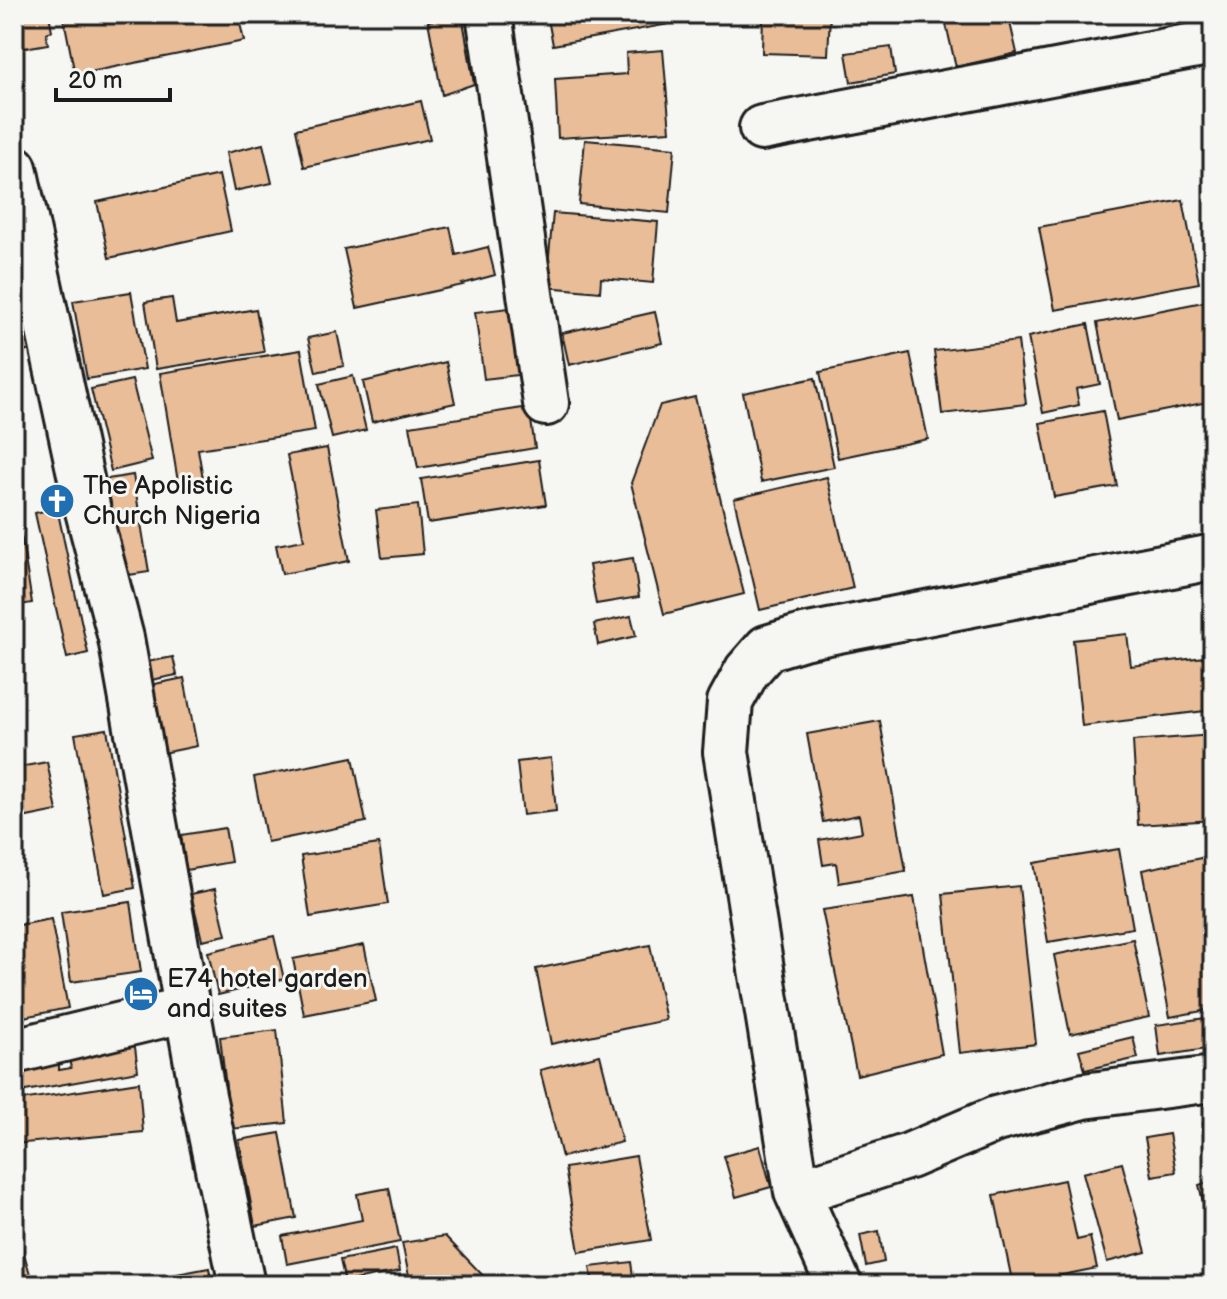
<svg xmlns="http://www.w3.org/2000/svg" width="1227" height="1299" font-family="'Balsamiq Sans',sans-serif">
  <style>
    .building { fill: #e8bd98; stroke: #1c1c1c; stroke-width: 2 }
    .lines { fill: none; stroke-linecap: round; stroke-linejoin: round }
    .minor-casing { stroke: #1c1c1c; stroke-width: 50 }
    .minor { stroke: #f6f6f2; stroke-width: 44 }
    .labels { text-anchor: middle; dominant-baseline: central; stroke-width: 6; stroke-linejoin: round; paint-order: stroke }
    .poi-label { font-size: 26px; fill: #1c1c1c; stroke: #f6f6f2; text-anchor: start }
  </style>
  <rect width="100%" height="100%" fill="#f6f6f2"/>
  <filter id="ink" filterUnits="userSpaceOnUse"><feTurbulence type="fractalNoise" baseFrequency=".0125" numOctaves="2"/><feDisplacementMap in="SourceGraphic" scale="16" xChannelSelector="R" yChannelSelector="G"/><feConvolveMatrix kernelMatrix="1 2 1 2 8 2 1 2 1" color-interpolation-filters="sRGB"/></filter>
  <g filter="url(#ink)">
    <path class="building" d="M18 14H49L52 31 46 33 48 44 24 48Z
      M63 14H238L244 41 75 75Z
      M547 14H678L680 22 553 45Z
      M763 14H830L828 55 762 53Z
      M951 14H1008L1017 53 956 67 944 16Z
      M462 15 474 84 442 95 428 21Z
      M891 47 895 74 851 82 846 53Z
      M663 50 670 131 558 138 555 79 627 74 626 53Z
      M421 101 430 139 304 167 296 129Z
      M585 140 675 148 669 213 579 204Z
      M263 144 272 183 234 191 226 153Z
      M219 175 231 231 109 258 97 202Z
      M1183 200 1199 283 1055 310 1039 227Z
      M553 213 658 222 653 283 601 278 600 292 546 287Z
      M450 227 456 255 488 247 495 275 462 284 463 285 357 308 344 249Z
      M14 280 31 350 14 354Z
      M131 292 145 369 87 379 73 301Z
      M172 298 176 323 256 309 264 352 156 369 145 302Z
      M1213 300V401L1117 420 1097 323Z
      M509 308 518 375 484 379 475 312Z
      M655 312 662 343 569 365 562 333Z
      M1088 324 1100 384 1076 389 1079 405 1043 413 1028 337Z
      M337 332 344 366 316 372 308 338Z
      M1018 341 1026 404 942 414 934 351Z
      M301 350 315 431 198 449 203 479 178 482 160 373Z
      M910 353 928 439 838 458 820 372Z
      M446 362 455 403 372 422 363 382Z
      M353 376 366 430 332 438 319 384Z
      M815 378 834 467 761 482 743 393Z
      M132 380 152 461 111 471 91 389Z
      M695 397 744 594 664 614 631 483 660 405Z
      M529 407 535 448 418 468 410 426Z
      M1103 411 1117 486 1054 497 1040 423Z
      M327 448 349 561 282 574 276 545 304 540 287 455Z
      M539 460 546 505 428 523 421 479Z
      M133 475 149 572 122 576 107 479Z
      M827 477 853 588 760 610 734 499Z
      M418 505 423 554 382 558 376 510Z
      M57 508 88 653 67 658 35 513Z
      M20 528 32 603 14 606V529Z
      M633 558 639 597 596 604 589 565Z
      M631 616 636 636 598 645 594 624Z
      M1127 634 1131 666 1213 656V710L1082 726 1073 640Z
      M173 657 177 675 146 681 142 663Z
      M184 678 197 746 158 754 145 686Z
      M880 721 906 871 839 883 836 863 823 865 819 840 862 832 859 815 823 822 807 734Z
      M107 729 135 888 104 894 75 734Z
      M1213 735V820L1138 825 1133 741Z
      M353 757 366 822 267 842 254 777Z
      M551 758 556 811 523 815 517 762Z
      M47 762 57 811 22 818 14 768Z
      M225 828 231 862 186 870 181 835Z
      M379 844 388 904 310 917 301 856Z
      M1119 849 1133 928 1048 942 1034 863Z
      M1211 856 1213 864V1009L1170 1017 1142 870Z
      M1019 886 1036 1044 960 1053 943 894Z
      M215 889 226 935 202 940 191 894Z
      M914 897 942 1054 857 1075 822 910Z
      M131 902 141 972 71 982 61 912Z
      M51 919 68 1008 14 1019V926Z
      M274 936 284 979 218 995 208 952Z
      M1133 939 1149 1017 1070 1034 1054 955Z
      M364 945 376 1001 304 1015 293 959Z
      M650 945 666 1020 551 1044 536 969Z
      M1213 1017V1048L1160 1056 1156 1025Z
      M277 1030 287 1123 231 1129 220 1037Z
      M133 1031 138 1071 14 1093V1061L59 1054V1070L71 1068 66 1047Z
      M1133 1037 1138 1058 1085 1070 1079 1050Z
      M600 1055 622 1142 562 1157 540 1070Z
      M139 1082 143 1132 14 1144V1101Z
      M1213 1122V1150L1206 1151 1203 1123Z
      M280 1133 296 1218 255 1226 239 1140Z
      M1169 1134 1176 1172 1152 1176 1145 1138Z
      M760 1146 771 1187 736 1197 724 1156Z
      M636 1156 651 1240 579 1252 565 1168Z
      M1122 1163 1146 1252 1107 1262 1083 1173Z
      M1064 1180 1077 1240 1090 1237 1097 1268 1013 1285 994 1195Z
      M1213 1181V1244L1199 1185Z
      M389 1188 400 1242 287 1264 282 1236 362 1220 357 1194Z
      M14 1220 30 1274 14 1279Z
      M879 1231 884 1262 866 1266 860 1235Z
      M445 1236 492 1285H411L402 1243Z
      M396 1249 400 1271 345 1282 340 1260Z
      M631 1262 634 1284 593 1285 590 1267Z
      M209 1268 212 1285H167L166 1276Z"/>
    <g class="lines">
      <defs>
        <path id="minor" d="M489 14 546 403
          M762 128 1213 42
          M14 168 88 511 121 638 202 1091 242 1285
          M14 1051 187 1009
          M797 1192 909 1156 996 1119 1084 1096 1213 1079
          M839 1285 797 1192 726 752 730 702 747 671 767 648 803 637 1213 557"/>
      </defs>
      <use href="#minor" class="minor-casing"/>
      <use href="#minor" class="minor"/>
    </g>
  </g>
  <defs>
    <symbol id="church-disc" viewBox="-11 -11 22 22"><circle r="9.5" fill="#1f6fb2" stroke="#f6f6f2"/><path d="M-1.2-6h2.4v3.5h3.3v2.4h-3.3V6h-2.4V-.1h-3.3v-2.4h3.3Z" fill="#fff"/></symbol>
    <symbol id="hotel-disc" viewBox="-11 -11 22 22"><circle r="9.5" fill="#1f6fb2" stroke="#f6f6f2"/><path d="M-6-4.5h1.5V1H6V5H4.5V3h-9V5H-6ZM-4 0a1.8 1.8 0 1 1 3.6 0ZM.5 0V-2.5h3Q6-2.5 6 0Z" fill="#fff"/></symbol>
  </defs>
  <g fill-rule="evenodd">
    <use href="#church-disc" x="37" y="481" width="40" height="40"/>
    <use href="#hotel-disc" x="121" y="974" width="40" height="40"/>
  </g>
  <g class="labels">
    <g class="poi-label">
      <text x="83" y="486">The Apolistic<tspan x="83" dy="30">Church Nigeria</tspan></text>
      <text x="167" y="979">E74 hotel garden<tspan x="167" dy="30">and suites</tspan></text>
    </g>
  </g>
  <rect width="1227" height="1299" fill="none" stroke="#f6f6f2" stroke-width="48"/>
  <rect x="24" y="24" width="1179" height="1251" fill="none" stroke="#1c1c1c" stroke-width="3" filter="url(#ink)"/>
  <path d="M56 88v12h114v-12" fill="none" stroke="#1c1c1c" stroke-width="4"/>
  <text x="68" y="88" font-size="24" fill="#1c1c1c" stroke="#f6f6f2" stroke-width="6" paint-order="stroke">20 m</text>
</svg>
